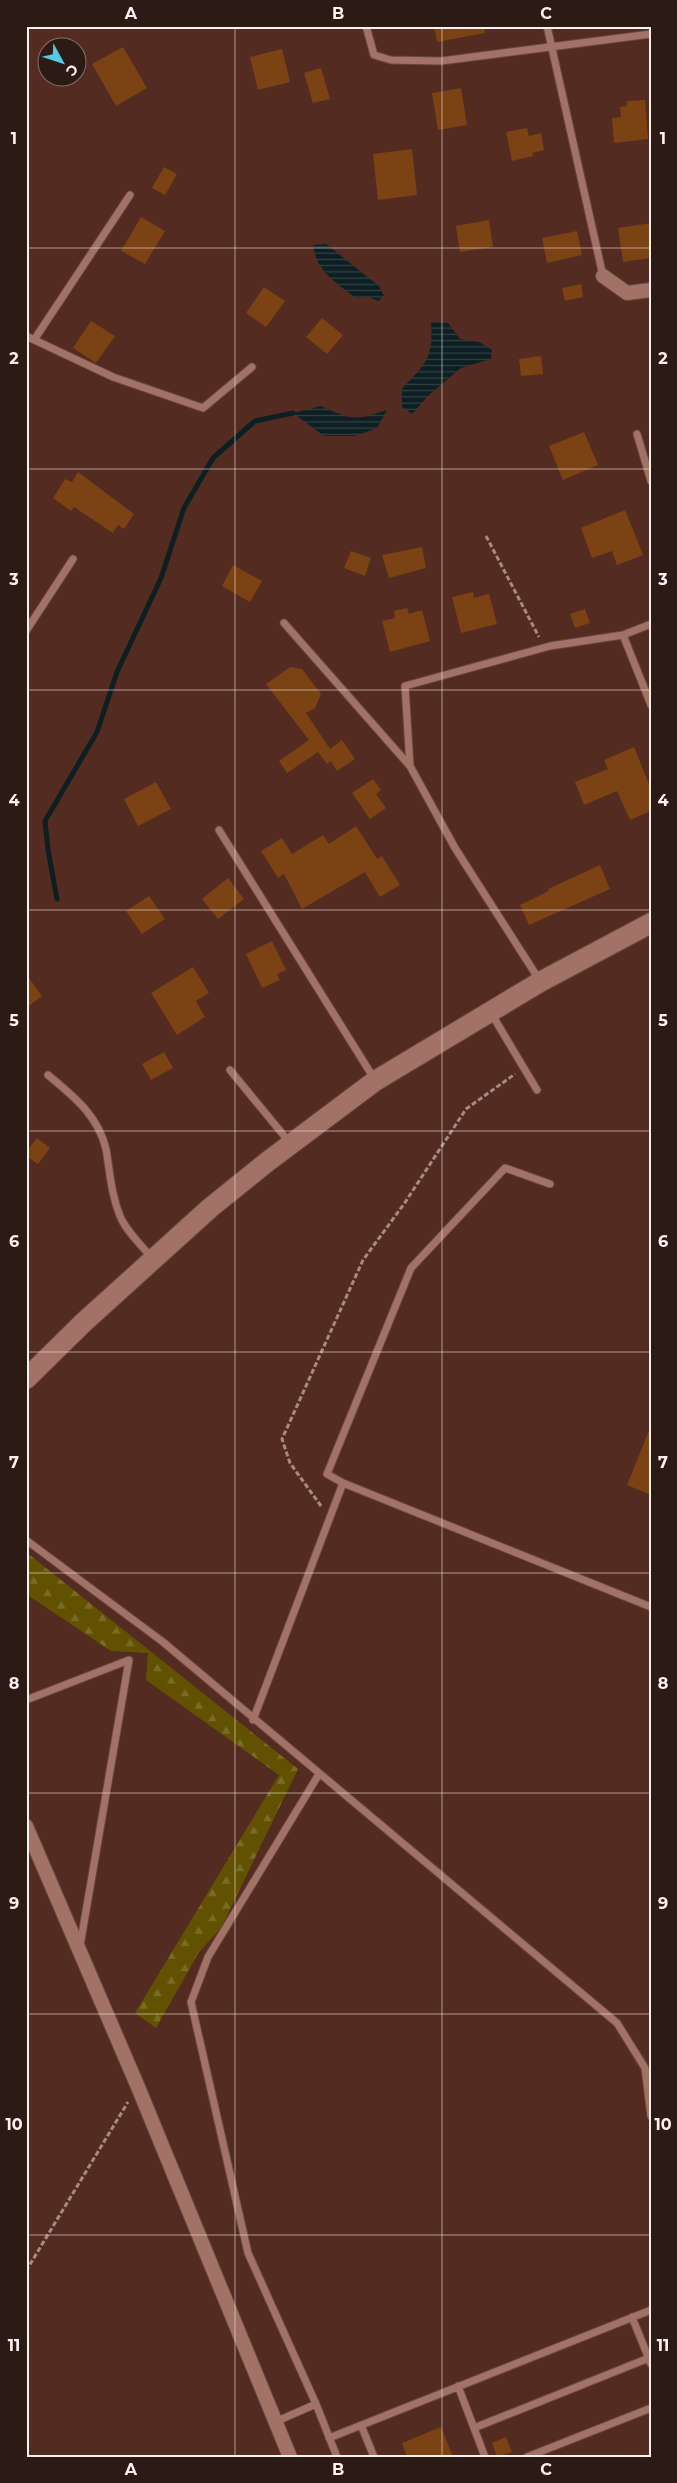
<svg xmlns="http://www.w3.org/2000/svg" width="677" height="2483" font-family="Montserrat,sans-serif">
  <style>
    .forest { fill: url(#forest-firs) }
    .water { fill: url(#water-rules) }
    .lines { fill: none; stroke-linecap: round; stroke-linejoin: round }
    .stream { stroke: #0e1f23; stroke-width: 5 }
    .building { fill: #7b4214 }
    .service-casing { stroke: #67473f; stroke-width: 9 }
    .minor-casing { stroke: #67473f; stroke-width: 16 }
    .secondary-casing { stroke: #67473f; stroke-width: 22 }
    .path { stroke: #a58b84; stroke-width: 3; stroke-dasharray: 5 2.5; stroke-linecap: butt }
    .service { stroke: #a27266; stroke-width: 7 }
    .minor { stroke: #a27266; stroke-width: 14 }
    .secondary { stroke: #a27266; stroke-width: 20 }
    .grid { fill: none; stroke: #fdf2ef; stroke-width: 1; stroke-opacity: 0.55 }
    .neatline { fill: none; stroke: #fdf2ef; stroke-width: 2 }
    .grid-label { font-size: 16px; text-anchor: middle; font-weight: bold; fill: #fdf2ef }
  </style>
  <defs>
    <pattern id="forest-firs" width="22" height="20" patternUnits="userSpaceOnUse" patternTransform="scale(1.25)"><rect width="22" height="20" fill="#625101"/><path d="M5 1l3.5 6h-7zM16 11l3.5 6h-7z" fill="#796a26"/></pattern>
    <pattern id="water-rules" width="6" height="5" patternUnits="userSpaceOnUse" patternTransform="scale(1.25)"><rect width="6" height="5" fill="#0e1f23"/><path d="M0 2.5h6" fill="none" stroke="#324043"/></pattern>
  </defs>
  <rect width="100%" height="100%" fill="#542b21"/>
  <path class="forest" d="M26 1552 298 1769 221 1928 199 1952 156 2028 135 2013 279 1775 146 1680 148 1653 111 1651 26 1594Z"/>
  <path class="water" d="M326 244 379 286 384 296 378 301 369 297 356 298C335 282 317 272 313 245Z
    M431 322 448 323 460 339 479 342 492 350 491 359 461 368 430 394 412 414 402 407V389C425 364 434 358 431 322Z
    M321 406C351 420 355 421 387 410L377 428 355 436H324L293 413Z"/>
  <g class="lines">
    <path class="stream" d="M57 899 48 850 45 821 97 732 117 672 161 578 184 508 213 458 255 421 293 413"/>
  </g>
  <path class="building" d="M434 26H484L485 33 437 42Z
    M123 47 147 88 116 106 92 64Z
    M282 49 290 82 258 90 250 57Z
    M321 68 330 99 313 103 304 73Z
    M461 88 467 125 438 130 432 93Z
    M645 100 648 139 614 143 612 118 621 117 620 107 627 106V101Z
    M527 128 529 136 541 133 544 150 532 153 533 156 512 161 506 132Z
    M412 149 417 195 378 200 373 154Z
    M164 167 177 174 165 195 152 188Z
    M141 217 165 231 145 264 121 251Z
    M489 220 493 247 460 252 456 226Z
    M651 223V258L623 262 618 228Z
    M577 231 582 255 547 263 542 238Z
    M581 284 583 297 565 301 562 288Z
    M264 287 285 301 266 327 246 313Z
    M322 318 343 335 327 354 306 337Z
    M91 321 115 336 96 363 73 348Z
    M541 356 543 374 521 376 519 359Z
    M584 432 598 465 563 480 549 446Z
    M78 472 134 514 124 529 118 525 113 533 74 507 71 511 53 498 65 479 72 482Z
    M625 510 643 555 617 565 612 551 592 558 581 528Z
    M422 547 426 568 389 578 382 555Z
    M351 551 371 558 365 576 344 568Z
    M233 565 262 581 250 602 222 586Z
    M473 592 474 598 489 594 497 624 461 633 452 597Z
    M407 608 409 614 422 610 430 641 390 652 382 621 395 618 394 611Z
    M585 609 590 623 575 628 570 614Z
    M290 667 302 669 321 694 315 708 306 713 330 749 342 740 355 759 337 771 331 761 327 764 318 752 287 773 279 761 309 740 266 684Z
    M634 747 651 789V811L630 820 617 791 584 805 575 782 608 769 604 760Z
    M373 779 381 790 376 794 386 808 370 819 352 793Z
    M156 782 171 809 138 826 124 799Z
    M356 826 377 859 382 856 400 885 380 897 365 872 302 909 284 874 278 878 261 851 282 838 292 854 323 835 329 844Z
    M600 865 610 889 529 925 520 905 549 891 548 889Z
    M228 878 244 899 218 919 202 899Z
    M149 896 165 919 142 934 126 911Z
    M272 941 286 970 277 974 280 980 262 988 246 954Z
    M193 967 209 993 196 1001 205 1017 177 1035 151 993Z
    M26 974 42 996 26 1008Z
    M164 1052 173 1068 151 1080 142 1064Z
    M37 1138 50 1148 38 1164 26 1156V1152Z
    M650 1428H651V1495L627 1485Z
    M441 2427 453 2457H407L402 2443Z
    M506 2437 512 2452 497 2457 492 2443Z"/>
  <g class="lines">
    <defs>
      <path id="service" d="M366 26 374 55 391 60 441 61 651 34
        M547 26 603 276
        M26 336 113 377 203 408 252 367
        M34 340 130 195
        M637 434 651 481
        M284 623 409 765
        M651 624 623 635 651 705
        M26 631 73 559
        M219 830 375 1080
        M540 981 455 848 410 766 405 686 550 646 623 635
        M491 1013 537 1090
        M230 1070 290 1143
        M48 1075C73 1096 98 1115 106 1149 110 1172 111 1194 120 1216 126 1231 142 1246 153 1259
        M343 1483 327 1474 411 1268 505 1168 550 1184
        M26 1540 163 1642 617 2023 645 2068 651 2116
        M26 1700 129 1660 80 1946
        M253 1720 343 1483 651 1607
        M632 2317 651 2364
        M458 2386 485 2457
        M316 2404 248 2253 191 2002 208 1957 319 1774
        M275 2422 316 2404 337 2457
        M361 2425 374 2457
        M474 2428 649 2358
        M329 2438 651 2310
        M527 2457 651 2408"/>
      <path id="minor" d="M603 276 627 293 651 290
        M26 1826 138 2087 290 2457"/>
      <path id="secondary" d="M26 1379 84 1322 210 1208 267 1162 375 1081 540 982 651 923"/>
    </defs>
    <use href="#service" class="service-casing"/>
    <use href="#minor" class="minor-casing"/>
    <use href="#secondary" class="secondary-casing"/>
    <path class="path" d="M486 536 539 637
      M321 1506 290 1463 282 1439 363 1260 404 1204 466 1109 515 1074
      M26 2271 128 2102"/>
    <use href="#service" class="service"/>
    <use href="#minor" class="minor"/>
    <use href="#secondary" class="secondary"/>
  </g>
  <path class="grid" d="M235 26V2457M442 26V2457M26 248H651M26 469H651M26 690H651M26 910H651M26 1131H651M26 1352H651M26 1573H651M26 1793H651M26 2014H651M26 2235H651"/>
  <rect width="677" height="2483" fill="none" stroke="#2c1a15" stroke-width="55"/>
  <g transform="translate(62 62) rotate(130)"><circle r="24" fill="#2c1a15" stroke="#80706c"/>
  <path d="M0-4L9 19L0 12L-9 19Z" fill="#57c9e2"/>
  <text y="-8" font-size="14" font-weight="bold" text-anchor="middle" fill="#fdf2ef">С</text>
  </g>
  <rect x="28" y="28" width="622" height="2428" class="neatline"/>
  <g class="grid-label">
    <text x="131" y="19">A</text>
    <text x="338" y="19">B</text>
    <text x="546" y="19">C</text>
    <text x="14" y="144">1</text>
    <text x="663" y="144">1</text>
    <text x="14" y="364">2</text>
    <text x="663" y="364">2</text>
    <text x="14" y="585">3</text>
    <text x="663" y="585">3</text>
    <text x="14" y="806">4</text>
    <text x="663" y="806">4</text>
    <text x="14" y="1026">5</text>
    <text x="663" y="1026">5</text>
    <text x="14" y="1247">6</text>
    <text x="663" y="1247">6</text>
    <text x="14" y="1468">7</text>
    <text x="663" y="1468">7</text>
    <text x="14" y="1689">8</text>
    <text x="663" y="1689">8</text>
    <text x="14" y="1909">9</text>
    <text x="663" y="1909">9</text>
    <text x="14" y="2130">10</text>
    <text x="663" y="2130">10</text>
    <text x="14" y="2351">11</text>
    <text x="663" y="2351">11</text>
    <text x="131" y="2475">A</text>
    <text x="338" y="2475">B</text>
    <text x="546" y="2475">C</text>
  </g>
</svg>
